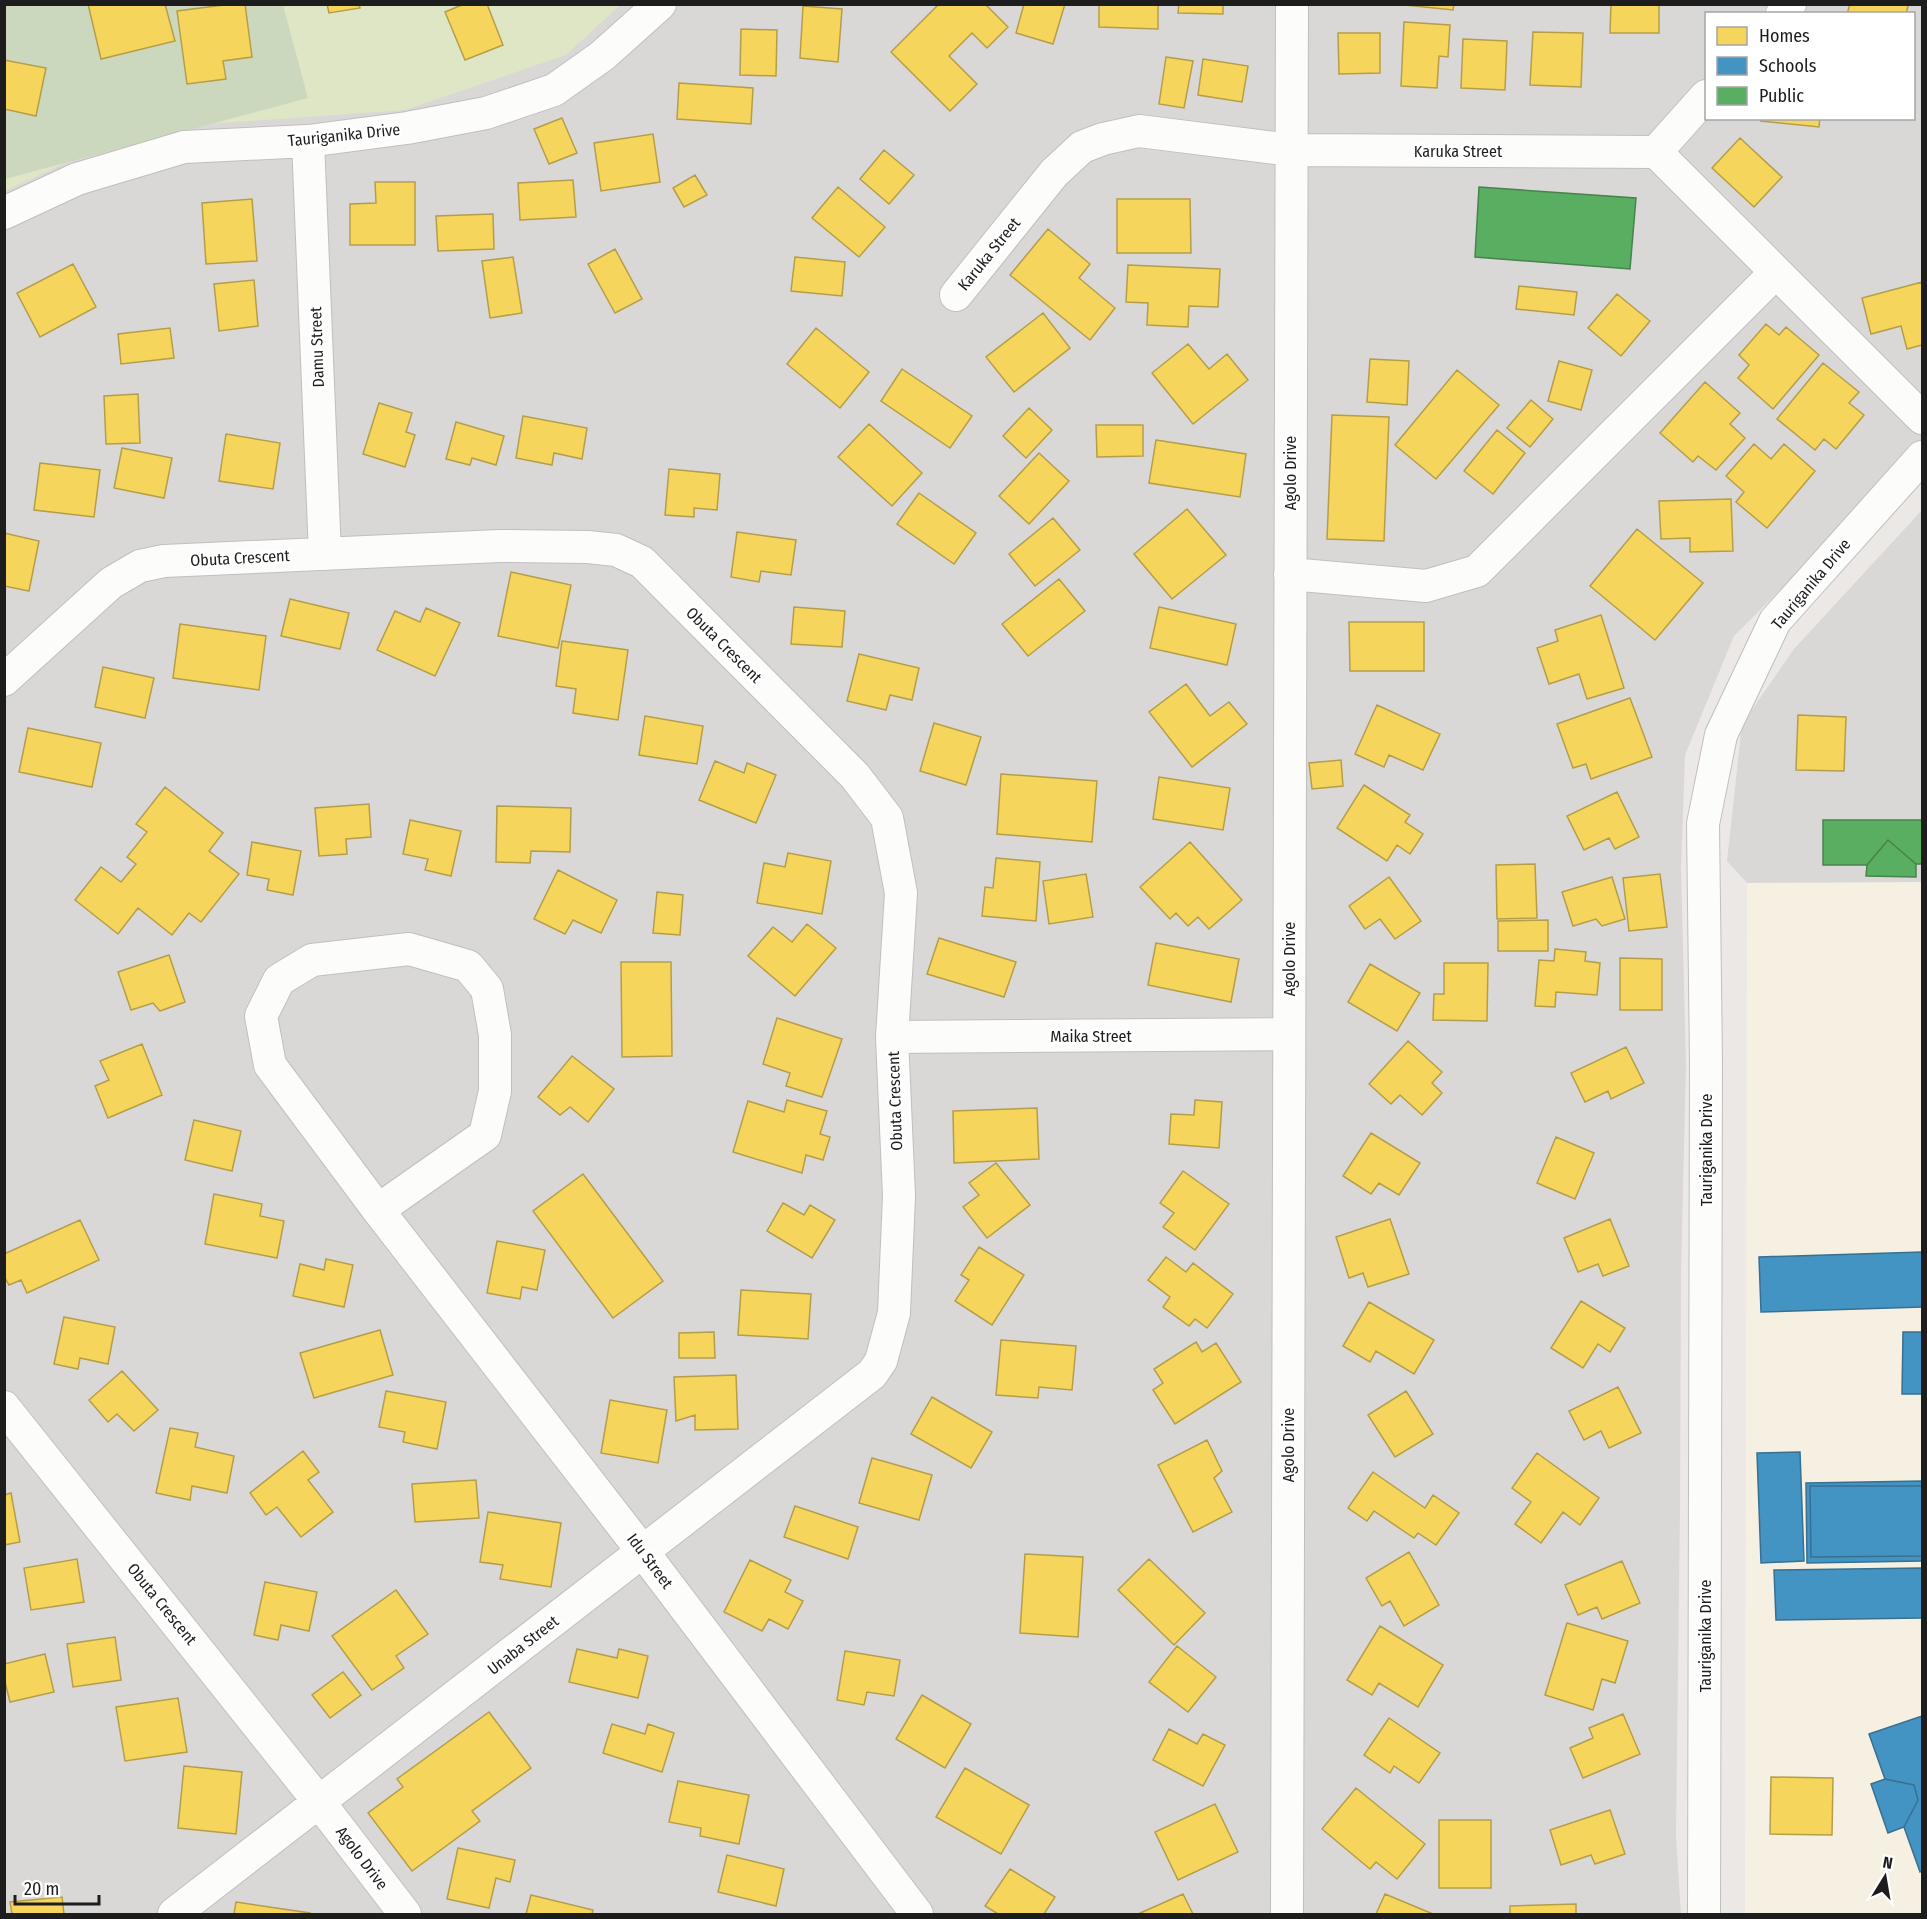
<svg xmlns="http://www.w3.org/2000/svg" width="1927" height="1919" font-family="'Fira Sans Condensed',sans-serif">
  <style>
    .residential { fill: #dad8d7; fill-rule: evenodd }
    .education { fill: #f5f0e1 }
    .religious { fill: #d9d8d7 }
    .grass { fill: #dee6c6 }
    .forest { fill: #ccd8bd }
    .homes { fill: #f6d55c; stroke: #b59e49; stroke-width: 1.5 }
    .schools { fill: #4393c3; stroke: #387091; stroke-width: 1.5 }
    .public { fill: #5aae61; stroke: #48824d; stroke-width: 1.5 }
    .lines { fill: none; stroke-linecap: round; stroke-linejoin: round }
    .minor-casing { stroke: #c1bfbe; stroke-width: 34 }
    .minor { stroke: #fcfcfb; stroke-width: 32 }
    .labels { text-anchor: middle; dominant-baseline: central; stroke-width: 6; stroke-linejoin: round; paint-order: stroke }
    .street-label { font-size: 16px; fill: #1d1d1d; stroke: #fff }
  </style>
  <rect width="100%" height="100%" fill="#ebe8e6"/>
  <path class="residential" d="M5 5H1922V439L1851 519 1734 636 1685 755 1681 869 1686 1065 1681 1271 1680 1510 1676 1836 1681 1914H5ZM1706 14H1914V118H1706Z"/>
  <path class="education" d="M1922 882V1914H1745L1747 883Z"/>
  <path class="religious" d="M1922 510V882L1747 883 1727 861 1742 724 1794 649Z"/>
  <path class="grass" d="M4 5H620L566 55 405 110 138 129 5 191Z"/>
  <path class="forest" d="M5 5H283L308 98 5 179Z"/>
  <path class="homes" d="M88 4H165L175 41 101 59Z
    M232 4H245L252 57 223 61 226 79 187 84 177 11Z
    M327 4H359L360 8 329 13Z
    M464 4H487L503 45 465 60 445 12Z
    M939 4H985L1008 27 987 48 972 33 949 56 977 84 950 111 891 52Z
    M1024 4H1065L1053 44 1016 33Z
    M1099 4H1158V29L1099 27Z
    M1179 4H1223V14L1178 13Z
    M1395 4H1454L1453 10Z
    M1611 4H1659V33H1610Z
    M1850 4H1905L1908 6 1906 14H1847Z
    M803 6 842 9 838 62 800 58Z
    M1404 22 1450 25 1448 57 1439 56 1437 88 1401 86Z
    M741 29 777 30 776 76 740 75Z
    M1533 32 1583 33 1581 87 1530 85Z
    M1338 33H1380V73L1339 74Z
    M1463 39 1507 41 1505 90 1461 88Z
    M1166 57 1193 61 1184 108 1159 104Z
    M1203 59 1248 66 1242 102 1198 95Z
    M4 60 46 68 36 116 4 109Z
    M679 83 753 88 751 124 677 119Z
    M562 118 577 153 549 164 534 129Z
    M1762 118H1820L1819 127 1761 121Z
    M653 134 660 182 601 191 594 143Z
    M1740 138 1782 177 1754 207 1712 168Z
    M884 150 914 175 889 204 860 179Z
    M695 175 707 195 684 207 673 188Z
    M573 180 576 217 520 220 518 183Z
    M375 182H415V245H350V204L376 203Z
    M838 187 885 227 859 257 812 218Z
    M252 199 257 261 206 264 202 203Z
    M1117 199H1190L1191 253H1117Z
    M493 214 494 249 438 251 436 216Z
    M1048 229 1090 264 1079 278 1115 308 1090 340 1010 275Z
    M615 249 642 299 615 313 588 264Z
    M513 257 522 313 490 318 482 261Z
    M795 257 845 262 842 296 791 291Z
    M73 264 96 307 40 337 17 293Z
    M1128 265 1220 269 1218 307 1189 306 1188 327 1147 325 1148 303 1126 302Z
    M254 280 258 326 219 331 214 284Z
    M1922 282V345L1907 349 1901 326 1871 334 1862 298Z
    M1519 286 1577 292 1574 315 1516 309Z
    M1617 294 1650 321 1621 356 1588 328Z
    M1043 313 1070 348 1014 392 986 357Z
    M1766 324 1779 335 1786 327 1819 355 1773 409 1738 378 1749 365 1739 355Z
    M170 328 174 358 121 364 118 334Z
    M816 328 869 372 840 408 787 364Z
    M1188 344 1209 369 1227 354 1248 380 1193 424 1152 373Z
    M1370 359 1409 361 1407 405 1367 402Z
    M1559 361 1592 370 1581 410 1548 401Z
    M1823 363 1859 392 1849 403 1864 415 1836 449 1824 439 1815 450 1777 419Z
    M902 369 972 416 950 448 881 401Z
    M1457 370 1499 405 1436 479 1395 445Z
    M1705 382 1740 413 1730 424 1745 438 1716 470 1698 456 1693 462 1660 433Z
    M138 394 140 443 106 444 104 396Z
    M1531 400 1553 419 1530 447 1507 428Z
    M379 403 412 413 406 432 415 435 405 467 363 454Z
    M1029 408 1052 430 1026 458 1003 436Z
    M1332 415 1389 417 1384 541 1327 539Z
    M523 416 587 428 582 459 554 453 552 465 516 458Z
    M456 422 504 436 496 465 472 458 470 465 446 459Z
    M869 424 922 473 892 506 838 457Z
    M1096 425H1143V456L1097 457Z
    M1497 430 1525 453 1493 494 1464 471Z
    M226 434 280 443 273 489 219 481Z
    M1156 440 1246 454 1240 497 1149 483Z
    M1754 444 1771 459 1784 444 1815 471 1767 528 1736 502 1744 492 1726 476Z
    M122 448 172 458 164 498 114 488Z
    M1039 453 1069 481 1029 524 999 496Z
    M40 463 100 470 94 517 34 510Z
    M669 469 720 474 717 510 694 508V517L665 515Z
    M919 493 976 533 954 564 897 524Z
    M1731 499 1733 551 1690 552V538L1661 539 1659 501Z
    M1187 509 1226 555 1172 599 1134 554Z
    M1053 518 1080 550 1035 586 1009 554Z
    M1637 529 1703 583 1655 640 1590 586Z
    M737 532 796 540 791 575 761 571 759 582 731 577Z
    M4 533 39 541 29 591 4 586Z
    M511 572 571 585 558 648 498 636Z
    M1059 579 1085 611 1028 656 1002 624Z
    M290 599 349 613 340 649 281 636Z
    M794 607 845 611 842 647 791 644Z
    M1159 607 1236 624 1227 665 1150 648Z
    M426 608 460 623 435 676 377 650 395 611 420 622Z
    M1601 615 1624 688 1587 699 1579 674 1549 684 1537 648 1558 641 1555 630Z
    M1349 622H1424V671H1350Z
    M180 624 266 636 259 690 173 678Z
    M562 641 628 650 618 720 573 713 576 689 556 686Z
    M859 654 919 668 912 700 890 695 886 710 847 701Z
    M103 667 154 678 145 718 95 707Z
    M1186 684 1210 716 1229 702 1247 724 1192 767 1149 712Z
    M1630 698 1652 757 1591 779 1586 764 1573 768 1557 724Z
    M1377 705 1440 734 1423 770 1389 755 1384 767 1355 754Z
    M1798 715 1846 717 1844 771 1796 770Z
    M645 716 703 726 697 764 639 755Z
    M934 723 981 737 966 785 920 771Z
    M28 728 101 743 92 787 19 772Z
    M1341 760 1343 786 1312 789 1309 763Z
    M715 761 744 773 747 763 776 775 756 823 699 800Z
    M1001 774 1097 781 1092 842 997 834Z
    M1159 777 1230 788 1223 830 1153 819Z
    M1364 785 1410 815 1405 822 1423 834 1410 854 1397 845 1387 861 1337 828Z
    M165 787 223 833 209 851 239 874 201 922 189 913 172 935 138 908 118 934 75 900 101 867 121 882 136 864 127 857 147 832 136 824Z
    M1617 792 1639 837 1615 849 1609 838 1584 850 1567 816Z
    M369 804 371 837 346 839 347 854 319 856 315 808Z
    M497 806 571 808 570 852 531 851 530 863 496 862Z
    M410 820 461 831 451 876 425 870 428 859 403 854Z
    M252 842 301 851 293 895 267 890 269 879 247 875Z
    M1190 842 1242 900 1209 929 1198 917 1188 926 1176 913 1170 919 1140 887Z
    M788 853 831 861 822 914 757 903 764 863 785 867Z
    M996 858 1040 862 1036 921 982 916 985 887 993 888Z
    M1535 864 1537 918 1497 919 1496 865Z
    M558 870 617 900 601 933 573 920 565 934 534 919Z
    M1086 874 1093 917 1049 924 1043 881Z
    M1660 874 1667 927 1629 931 1623 878Z
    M1389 877 1421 921 1395 939 1380 919 1365 929 1349 906Z
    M1612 877 1625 919 1602 926 1596 919 1573 926 1562 892Z
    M657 892 683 895 680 935 653 933Z
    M1548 920V951H1498V921Z
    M807 924 836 948 795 996 748 956 773 927 792 942Z
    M939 938 1016 962 1004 997 927 974Z
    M1156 943 1239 959 1231 1002 1148 985Z
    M1555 949 1586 952 1585 961 1600 963 1597 995 1556 992 1555 1007 1535 1006 1539 960 1554 961Z
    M169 955 185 1002 160 1011 153 1003 131 1010 118 972Z
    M1620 958 1662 959V1010H1620Z
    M621 962H671L672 1056 622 1057Z
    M1444 963H1488L1487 1021 1433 1020 1434 994H1444Z
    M1370 964 1420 993 1397 1031 1348 1002Z
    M777 1018 842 1039 822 1097 786 1086 790 1073 763 1064Z
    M1408 1041 1442 1072 1432 1083 1442 1093 1422 1115 1400 1095 1391 1104 1369 1084Z
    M142 1044 162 1095 108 1118 95 1086 109 1080 100 1061Z
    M1626 1047 1644 1083 1611 1099 1608 1091 1585 1102 1571 1073Z
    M572 1056 614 1089 588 1122 570 1107 560 1115 538 1097Z
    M787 1100 827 1111 820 1134 830 1137 823 1160 806 1155 802 1173 733 1152 748 1101 784 1112Z
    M1195 1100 1222 1102 1219 1148 1169 1144 1171 1114 1194 1115Z
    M1037 1108 1039 1159 954 1163 953 1111Z
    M194 1120 241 1131 232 1171 185 1160Z
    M1371 1133 1420 1163 1399 1195 1379 1183 1371 1194 1343 1176Z
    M1556 1137 1594 1153 1575 1199 1537 1183Z
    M996 1163 1030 1205 987 1238 963 1207 979 1195 969 1183Z
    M1183 1171 1229 1204 1195 1250 1163 1227 1174 1213 1160 1203Z
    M583 1174 663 1281 613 1318 533 1211Z
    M214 1194 262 1204 260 1216 284 1221 277 1258 205 1244Z
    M783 1203 804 1215 810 1205 835 1220 812 1258 767 1231Z
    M1390 1219 1409 1274 1368 1287 1363 1273 1349 1278 1336 1237Z
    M1610 1219 1629 1266 1603 1276 1598 1264 1578 1272 1564 1238Z
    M80 1220 99 1260 27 1293 21 1280 9 1285 4 1276V1254Z
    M497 1241 545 1250 537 1290 522 1287 520 1299 487 1293Z
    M979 1247 1024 1275 992 1325 955 1301 969 1280 961 1275Z
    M1166 1257 1186 1272 1193 1263 1233 1294 1207 1328 1195 1319 1189 1326 1163 1307 1170 1297 1148 1280Z
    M326 1259 353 1265 344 1307 293 1296 300 1264 324 1270Z
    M741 1290 811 1294 808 1339 738 1335Z
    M1581 1301 1625 1328 1610 1352 1598 1344 1583 1368 1551 1348Z
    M1369 1302 1434 1340 1414 1374 1376 1351 1370 1362 1343 1346Z
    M64 1317 115 1327 108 1364 80 1358 78 1369 54 1364Z
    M380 1330 393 1375 314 1398 300 1353Z
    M714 1332 715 1358H679V1333Z
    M1001 1340 1076 1346 1072 1390 1039 1387 1038 1398 996 1395Z
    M1196 1342 1202 1352 1216 1343 1241 1382 1175 1424 1153 1390 1163 1383 1154 1369Z
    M122 1371 158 1410 134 1431 117 1414 108 1422 89 1400Z
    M736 1375 738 1429 695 1430V1415L676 1421 674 1377Z
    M1618 1387 1641 1433 1609 1448 1601 1431 1584 1440 1569 1411Z
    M386 1391 446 1402 437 1449 403 1442 405 1432 379 1427Z
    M1406 1391 1433 1434 1395 1457 1368 1415Z
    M932 1397 992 1432 971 1468 911 1434Z
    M610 1400 667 1410 658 1463 601 1453Z
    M170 1428 198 1433 195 1447 234 1456 227 1493 192 1486 190 1500 156 1493Z
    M1207 1440 1222 1471 1214 1478 1232 1512 1193 1532 1158 1465Z
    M303 1451 319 1472 308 1480 333 1512 301 1537 277 1507 266 1515 250 1493Z
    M1537 1453 1599 1498 1580 1525 1563 1512 1541 1543 1515 1524 1531 1502 1512 1488Z
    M872 1458 932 1475 919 1520 859 1503Z
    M1373 1472 1425 1508 1433 1495 1459 1513 1436 1545 1418 1533 1414 1538 1374 1511 1367 1521 1348 1508Z
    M476 1480 479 1518 415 1522 412 1484Z
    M11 1493 20 1542 4 1545V1495Z
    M795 1506 858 1527 848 1559 784 1537Z
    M488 1512 561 1523 551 1587 500 1579 503 1565 480 1562Z
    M1409 1552 1439 1605 1404 1626 1390 1601 1382 1606 1366 1578Z
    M1025 1554 1083 1557 1078 1637 1020 1633Z
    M77 1559 84 1602 31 1610 24 1568Z
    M1149 1559 1205 1613 1174 1645 1118 1590Z
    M750 1560 791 1580 785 1592 803 1601 788 1629 769 1619 762 1631 724 1612Z
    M1622 1561 1640 1603 1602 1619 1597 1607 1578 1615 1565 1585Z
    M265 1582 317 1592 309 1631 281 1625 278 1640 254 1635Z
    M396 1590 428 1634 396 1656 404 1668 372 1690 332 1636Z
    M1567 1623 1628 1641 1615 1683 1602 1679 1593 1710 1545 1695Z
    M1380 1626 1443 1665 1418 1707 1379 1683 1372 1695 1347 1680Z
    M115 1637 121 1680 73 1687 67 1644Z
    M1177 1646 1216 1677 1188 1712 1149 1682Z
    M577 1649 617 1658 619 1649 648 1656 638 1698 569 1682Z
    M845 1651 900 1660 894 1696 867 1692 864 1705 837 1700Z
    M45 1654 54 1692 10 1702 4 1678V1664Z
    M343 1672 361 1695 330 1718 312 1695Z
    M922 1695 971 1724 945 1768 896 1739Z
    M178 1698 187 1752 125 1761 116 1707Z
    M489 1712 531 1768 472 1811 480 1821 412 1871 368 1813 403 1787 397 1779Z
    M1623 1714 1640 1754 1583 1778 1570 1748 1593 1738 1589 1728Z
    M1389 1718 1440 1753 1419 1783 1394 1766 1390 1773 1364 1755Z
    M612 1724 645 1734 648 1724 674 1733 662 1772 603 1753Z
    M1169 1729 1197 1744 1203 1734 1225 1745 1203 1786 1153 1760Z
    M184 1766 242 1772 236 1834 178 1828Z
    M965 1768 1029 1805 1001 1854 936 1817Z
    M1771 1777 1833 1778 1832 1835 1770 1834Z
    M678 1781 749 1795 739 1844 700 1836 701 1828 669 1822Z
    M1356 1788 1425 1844 1397 1879 1376 1862 1370 1869 1322 1829Z
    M1215 1804 1238 1852 1178 1880 1155 1832Z
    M1610 1810 1625 1854 1595 1864 1591 1855 1561 1865 1550 1830Z
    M1439 1820H1491V1888H1439Z
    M458 1848 515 1860 510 1882 496 1878 489 1908 447 1899Z
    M727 1855 784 1869 776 1906 718 1892Z
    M1010 1869 1055 1897 1044 1914H998L985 1906Z
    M1183 1894 1193 1914H1138Z
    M1385 1894 1433 1914H1376Z
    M531 1895 593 1910 592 1914H526Z
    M62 1897 64 1914H12L10 1902Z
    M236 1902 310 1913V1914H234Z
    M1576 1904V1914H1510V1906Z"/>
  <path class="schools" d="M1922 1252V1307L1761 1312 1759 1257Z
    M1903 1332H1922V1394H1902Z
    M1800 1452 1804 1561 1761 1563 1757 1453Z
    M1922 1481V1561L1807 1563 1806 1483Z
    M1810 1486H1922V1556L1811 1557Z
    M1922 1568V1618L1776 1620 1774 1570Z
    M1922 1716V1871L1920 1872 1904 1827 1918 1800 1914 1785 1885 1779 1869 1734Z
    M1885 1779 1914 1785 1918 1800 1904 1827 1888 1833 1871 1784Z"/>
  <path class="public" d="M1479 187 1636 198 1630 269 1475 257Z
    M1823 820H1922V864H1916L1888 840 1867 865H1823Z
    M1888 840 1916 864V877L1866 876 1867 865Z"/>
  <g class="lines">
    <defs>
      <path id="minor" d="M1782 14 1790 4
        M308 141 325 554
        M1656 152 1706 96
        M4 213 77 179 184 147 308 141 407 128 486 113 554 90 602 56 660 4
        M956 295 1054 173 1082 147 1103 139 1139 131 1291 150 1656 152 1922 418
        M1290 574 1426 586 1477 571 1775 273
        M4 680 111 583 140 566 164 561 499 546 588 547 616 550 642 562 855 776 887 818 901 893 892 1037 899 1196 894 1313 881 1361 872 1374 174 1914
        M892 1037 1289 1034
        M378 1210 485 1135 495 1091V1035L487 989 468 966 409 949 312 960 279 980 261 1016 270 1065 378 1210 643 1552 917 1914
        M4 1407 319 1802 405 1914
        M1287 1914 1292 4
        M1704 1914 1706 1062 1703 824 1721 735 1775 621 1922 457"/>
    </defs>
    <use href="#minor" class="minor-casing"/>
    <use href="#minor" class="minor"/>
  </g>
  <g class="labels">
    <g class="street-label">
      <text transform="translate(344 135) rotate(-6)">Tauriganika Drive</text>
      <text x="1458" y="151">Karuka Street</text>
      <text transform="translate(989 254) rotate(-51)">Karuka Street</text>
      <text transform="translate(317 347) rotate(-92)">Damu Street</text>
      <text transform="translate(1290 473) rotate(-90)">Agolo Drive</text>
      <text transform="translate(240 558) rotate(-3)">Obuta Crescent</text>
      <text transform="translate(1811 584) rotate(-50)">Tauriganika Drive</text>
      <text transform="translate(724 645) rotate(45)">Obuta Crescent</text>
      <text transform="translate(1289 959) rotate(-90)">Agolo Drive</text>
      <text x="1091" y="1036">Maika Street</text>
      <text transform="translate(895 1101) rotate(-92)">Obuta Crescent</text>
      <text transform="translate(1706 1150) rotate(-90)">Tauriganika Drive</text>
      <text transform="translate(1288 1445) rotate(-90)">Agolo Drive</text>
      <text transform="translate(650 1561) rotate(53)">Idu Street</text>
      <text transform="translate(162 1604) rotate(51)">Obuta Crescent</text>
      <text transform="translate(1705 1636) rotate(-90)">Tauriganika Drive</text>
      <text transform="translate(523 1645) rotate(-38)">Unaba Street</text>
      <text transform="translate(362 1858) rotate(53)">Agolo Drive</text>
    </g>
  </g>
  <rect width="1927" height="1919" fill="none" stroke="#1d1d1d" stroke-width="12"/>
  <rect x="1705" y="12" width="210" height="108" fill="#ffffff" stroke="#a5a5a5" stroke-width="1.5"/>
  <rect x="1717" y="27" width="30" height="18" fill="#f6d55c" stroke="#a5a5a5" stroke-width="1.5"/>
  <text x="1759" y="42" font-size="18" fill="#1d1d1d">Homes</text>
  <rect x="1717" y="57" width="30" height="18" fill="#4393c3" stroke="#a5a5a5" stroke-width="1.5"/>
  <text x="1759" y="72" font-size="18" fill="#1d1d1d">Schools</text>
  <rect x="1717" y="87" width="30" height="18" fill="#5aae61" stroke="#a5a5a5" stroke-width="1.5"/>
  <text x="1759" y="102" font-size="18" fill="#1d1d1d">Public</text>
  <g transform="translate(1885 1877) rotate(11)" stroke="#ffffff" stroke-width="4.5" paint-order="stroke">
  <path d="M0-4.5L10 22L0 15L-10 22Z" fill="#1d1d1d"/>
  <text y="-9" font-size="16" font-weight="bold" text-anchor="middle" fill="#1d1d1d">N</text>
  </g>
  <path d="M15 1895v9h84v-9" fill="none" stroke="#1d1d1d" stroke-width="3"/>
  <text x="24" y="1895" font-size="18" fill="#1d1d1d" stroke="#ffffff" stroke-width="4.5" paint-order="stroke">20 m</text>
</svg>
